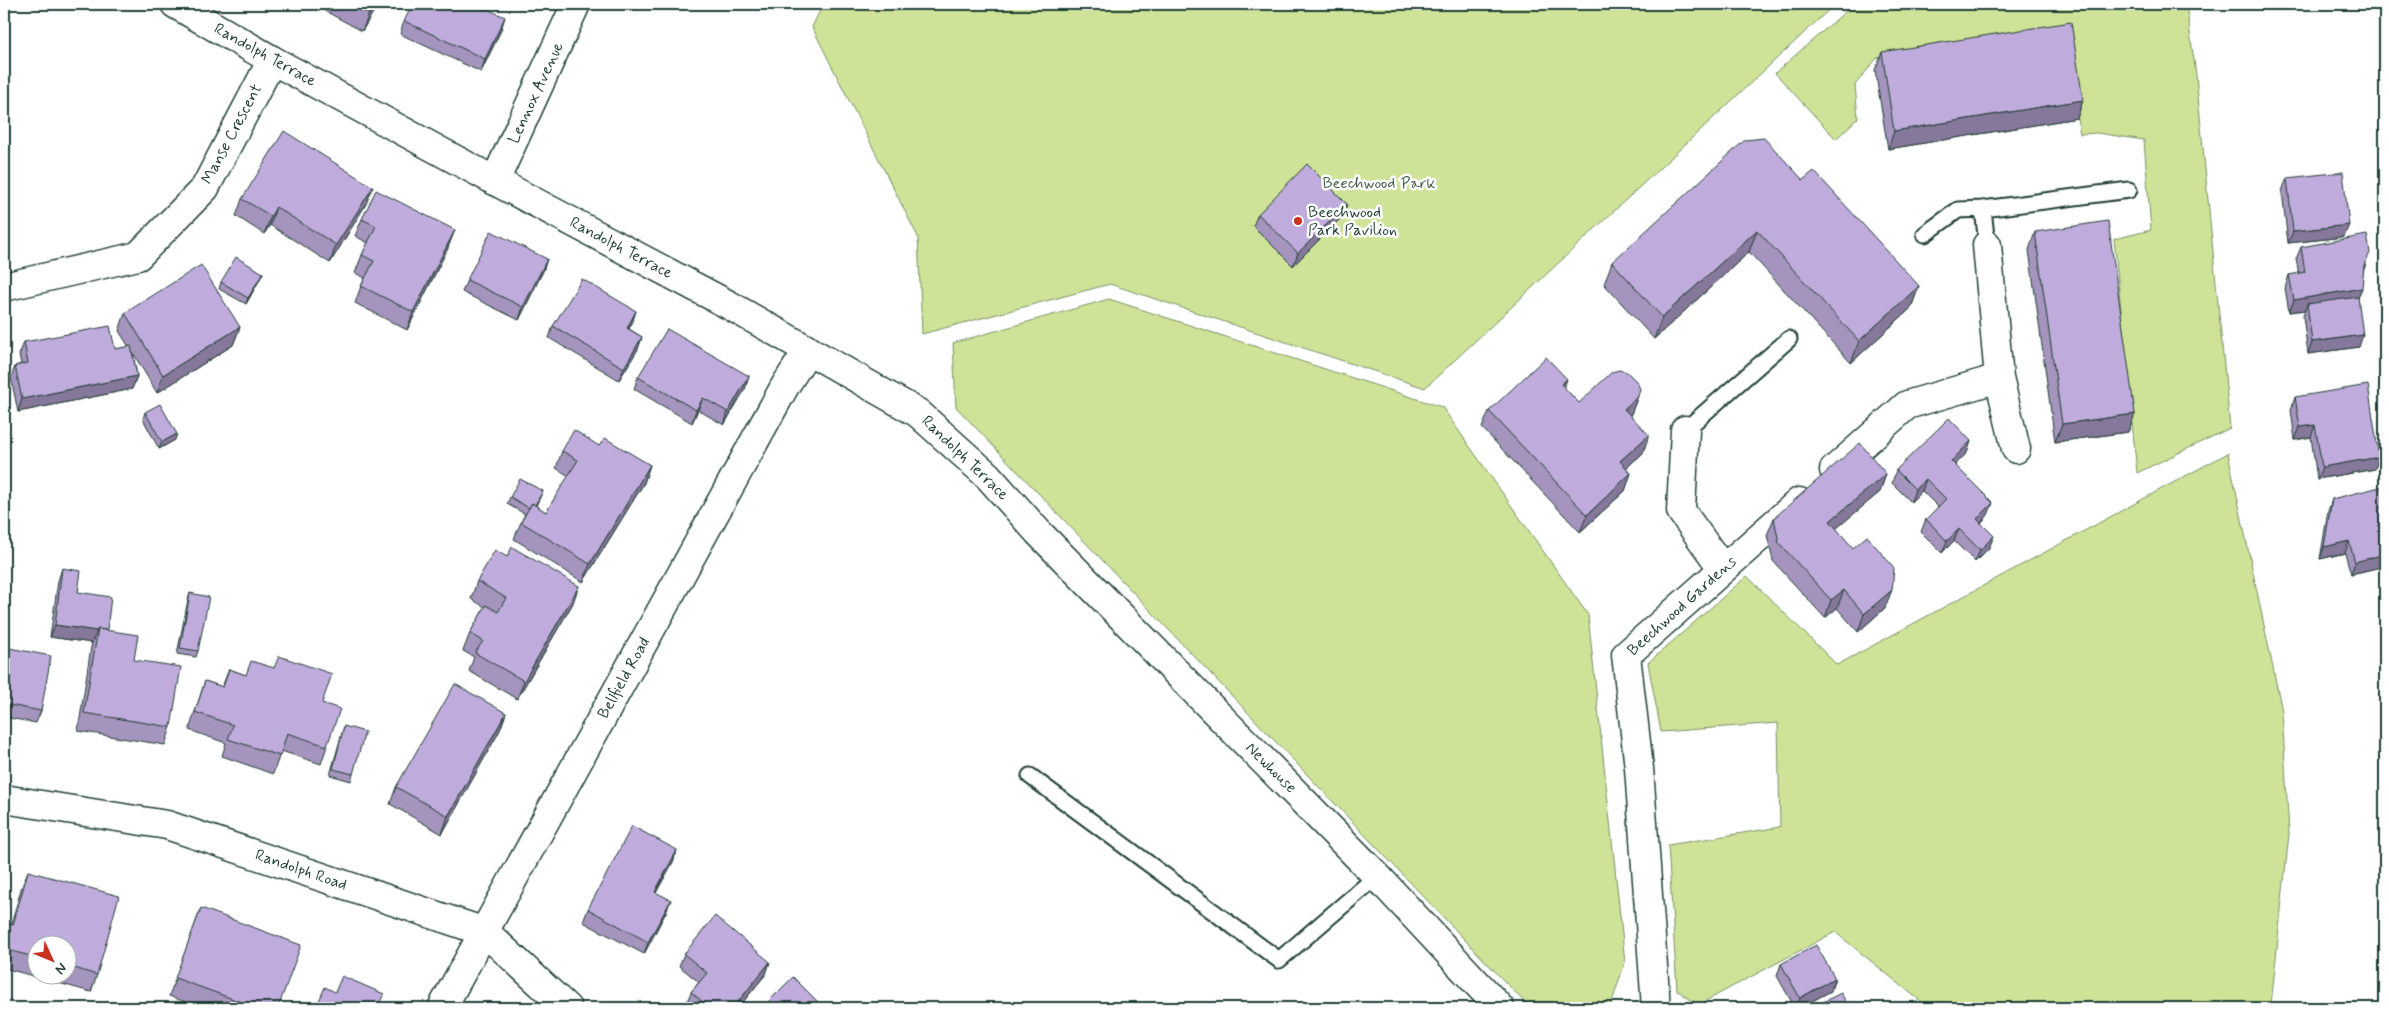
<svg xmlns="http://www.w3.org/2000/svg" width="2389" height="1012" font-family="Mynerve,sans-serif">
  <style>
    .green { fill: #cfe398; stroke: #779066 }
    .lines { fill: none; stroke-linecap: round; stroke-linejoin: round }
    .service-casing { stroke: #1f3d34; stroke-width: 19 }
    .minor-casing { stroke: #1f3d34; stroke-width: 31 }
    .secondary-casing { stroke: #1f3d34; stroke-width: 31 }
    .service { stroke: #fff; stroke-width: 15 }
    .minor { stroke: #fff; stroke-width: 28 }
    .secondary { stroke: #fff; stroke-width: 28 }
    .wall { fill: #a594bd; stroke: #1f3d34; fill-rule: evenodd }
    .shaded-wall { fill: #86789a; stroke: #1f3d34 }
    .building { fill: #c0acdc; stroke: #1f3d34 }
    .poi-dot { fill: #c8321e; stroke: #fff; stroke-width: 2 }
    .labels { text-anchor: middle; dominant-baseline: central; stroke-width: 5; stroke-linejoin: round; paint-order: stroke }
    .street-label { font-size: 16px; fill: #1f3d34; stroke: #fff }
    .park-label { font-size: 16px; fill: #425e48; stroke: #fff }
    .poi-label { font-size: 16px; fill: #1f3d34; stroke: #fff; text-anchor: start }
  </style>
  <rect width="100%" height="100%" fill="#fff"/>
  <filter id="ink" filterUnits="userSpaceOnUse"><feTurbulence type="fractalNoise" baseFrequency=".02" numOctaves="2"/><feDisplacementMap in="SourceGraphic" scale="10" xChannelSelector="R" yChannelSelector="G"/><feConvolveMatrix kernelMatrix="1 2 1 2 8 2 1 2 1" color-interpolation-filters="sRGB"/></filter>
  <g filter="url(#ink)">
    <path class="green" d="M823 4H1835L1425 388 1110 284 922 334 918 237 812 27Z
      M1854 4H2186L2196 75 2230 428 2137 473 2114 239 2151 230 2144 140 2097 133 2080 134 2060 30 1877 58 1855 85 1858 118 1836 139 1775 73Z
      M1109 299 1442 407 1588 615 1625 962 1610 1008H1530L956 407 953 343Z
      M2228 453 2282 711 2289 834 2271 1005 2163 1008H1929L1835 932 1698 1005 1677 990 1668 845 1780 827 1778 723 1661 732 1648 663 1747 576 1837 665Z"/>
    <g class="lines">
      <defs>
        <path id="service" d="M1925 234 1958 210 1983 209
          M1987 245 1983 209 2129 190
          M1685 430 1789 339
          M1030 776 1279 960 1377 876"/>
        <path id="minor" d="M495 181 576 4
          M1987 245 1999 378 2016 449
          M4 287 138 256 205 188 272 60
          M1685 430 1681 511 1723 569
          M1834 470 1907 405 1999 378
          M4 799 167 825 485 932 567 1008
          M442 1008 785 386 808 350
          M1656 1008 1639 768 1626 655 1799 502"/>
        <path id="secondary" d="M175 4 272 60 495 181 729 305 918 413 988 476 1038 532 1377 876 1500 1008"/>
      </defs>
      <use href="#service" class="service-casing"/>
      <use href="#minor" class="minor-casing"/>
      <use href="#secondary" class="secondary-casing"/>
      <use href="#service" class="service"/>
      <use href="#minor" class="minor"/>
      <use href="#secondary" class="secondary"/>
    </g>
    <path class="wall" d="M312 4H378L362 31Z
      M404 21 501 30 481 72 400 34Z
      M1882 52 2083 100 2077 118 1888 149 1875 70Z
      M2287 178 2344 237 2288 243 2282 191Z
      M1803 180 1919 286 1911 308 1851 363 1749 252 1654 339 1604 284 1612 262Z
      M242 199 366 204 330 263 270 225 264 234 236 216Z
      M1258 214 1343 216 1293 266 1253 226Z
      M362 219 448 248 407 330 355 303 361 286 365 278 355 273 362 255 368 243 355 236Z
      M2035 232 2135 414 2128 432 2055 442 2029 250Z
      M2301 247 2366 265 2364 269 2358 299 2359 347 2308 354 2303 316 2305 310 2289 312 2285 288 2289 275 2299 274 2296 259Z
      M547 259 543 271 519 320 462 292 467 280Z
      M263 273 260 279 246 304 219 289 221 282Z
      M636 311 632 323 629 329 642 337 638 349 619 380 549 338 553 326Z
      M125 313 240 327 233 345 157 393 133 353 137 376 132 389 18 412 11 378 15 366 21 364 19 355 24 342 115 349 129 347 119 331Z
      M749 376 745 389 724 425 698 410 692 423 634 389 638 377Z
      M1564 388 1579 403 1638 396 1631 414 1630 415 1643 453 1626 468 1631 473 1625 491 1580 532 1482 428 1489 411Z
      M2295 397 2375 469 2317 479 2311 437 2295 440 2291 410Z
      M145 412 175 440 159 449 143 419Z
      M1971 441 1967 453 1955 465 1988 515 1981 523 1989 548 1975 562 1954 541 1942 553 1921 532 1926 519 1938 507 1922 491 1911 502 1892 483 1896 470Z
      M599 446 650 465 644 483 583 582 514 539 521 522 525 514 507 504 510 497 543 491 536 506 546 512 569 476 556 468 562 451Z
      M1886 474 1880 492 1836 528 1885 608 1858 632 1837 608 1825 618 1773 561 1767 535 1774 518Z
      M2385 490V566L2351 574 2345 553 2320 559 2328 511 2332 499Z
      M62 568 78 592 107 630 134 660 171 727 165 745 78 731 91 647 92 643 50 637 58 581Z
      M477 581 573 603 517 699 469 671 474 657 463 651 470 633 485 607 471 599Z
      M190 593 198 651 196 657 177 654 188 600Z
      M4 647 41 711 36 723 4 717Z
      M229 669 322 703 327 746 321 764 281 751 273 774 222 756 226 743 189 730 205 681 222 687Z
      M506 713 500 730 442 834 390 804 396 787Z
      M344 726 353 774 351 781 330 775Z
      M677 850 673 862 656 892 666 912 644 954 583 922 588 909Z
      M28 871 97 975 91 992 4 968V923L11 925 21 889ZM38 944H68V974H38Z
      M201 908 278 1008H202L169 996Z
      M684 954 770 962 766 974 738 1008H691L686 1004 691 992 699 982 679 966Z
      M1781 964 1831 991 1799 1008H1795L1777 976Z"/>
    <path class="shaded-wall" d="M374 4H378L362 31 369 14Z
      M505 17 501 30 481 72 485 59Z
      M2083 100 2077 118 1888 149 1894 131Z
      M373 187 366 204 330 263 336 245Z
      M1347 204 1343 216 1293 266 1298 253Z
      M276 207 270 225 264 234 271 216Z
      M2349 225 2344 237 2288 243 2293 231Z
      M455 230 448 248 407 330 413 312Z
      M1757 230 1749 252 1654 339 1662 317Z
      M547 259 543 271 519 320 523 307Z
      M263 273 260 279 246 304 248 298Z
      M1919 286 1911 308 1851 363 1859 341Z
      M2362 288 2357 301 2307 304 2305 310 2289 312 2294 300Z
      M636 311 632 323 622 340 627 328Z
      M240 327 233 345 157 393 163 375Z
      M2363 335 2359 347 2308 354 2312 342Z
      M642 337 638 349 619 380 624 368Z
      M137 376 132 389 18 412 22 399Z
      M749 376 745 389 724 425 728 412Z
      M1567 379 1561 397V384Z
      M1638 396 1631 414 1618 426 1624 409Z
      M703 398 698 410 692 423 696 410Z
      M2135 414 2128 432 2055 442 2062 424Z
      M2315 425 2311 437 2295 440 2300 427Z
      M177 434 175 440 159 449 162 442Z
      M1649 435 1643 453 1614 479 1620 461Z
      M1971 441 1967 453 1947 473 1951 461Z
      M2379 457 2375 469 2317 479 2322 467Z
      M650 465 644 483 583 582 590 564Z
      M1631 473 1625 491 1580 532 1587 515Z
      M1886 474 1880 492 1824 539 1830 521Z
      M1926 479 1922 491 1911 502 1915 489Z
      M1993 503 1988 515 1973 531 1977 519Z
      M1959 529 1954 541 1942 553 1947 541Z
      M1994 536 1989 548 1975 562 1980 550Z
      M2349 541 2345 553 2320 559 2324 547Z
      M2385 554V566L2351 574 2355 562Z
      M579 586 573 603 517 699 524 681Z
      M1844 590 1837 608 1825 618 1831 600Z
      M1892 590 1885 608 1858 632 1864 614Z
      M55 625 97 631 92 643 50 637Z
      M506 713 500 730 442 834 448 816Z
      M677 850 673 862 650 904 655 892Z
      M671 900 666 912 644 954 648 942Z
      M770 962 766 974 738 1008H733Z
      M1835 978 1831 991 1799 1008H1797L1800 998Z"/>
    <path class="building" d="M351 4H374L369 14Z
      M413 4H476L505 17 485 59 404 21Z
      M2071 22 2083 100 1894 131 1882 52Z
      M284 131 373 187 336 245 276 207 271 216 242 199Z
      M1764 138 1803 180 1814 171 1919 286 1859 341 1757 230 1662 317 1612 262 1745 140Z
      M1307 164 1347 204 1298 253 1258 214Z
      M2343 172 2349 225 2293 231 2287 178Z
      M376 190 455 230 413 312 361 286 374 261 362 255 376 226 362 219Z
      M2108 221 2135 414 2062 424 2035 232Z
      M491 231 547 259 523 307 467 280Z
      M2367 235 2370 253 2364 265 2362 288 2294 300 2289 275 2305 272 2301 247Z
      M236 257 263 273 248 298 221 282Z
      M201 265 240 327 163 375 125 313Z
      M582 279 636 311 627 328 642 337 624 368 553 326Z
      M2358 297 2363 335 2312 342 2307 304Z
      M110 326 115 349 131 346 137 376 22 399 15 366 28 363 24 342Z
      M667 329 749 376 728 412 703 398 696 410 638 377Z
      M1546 357 1567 379 1561 384 1579 403 1612 372 1619 370 1627 372 1637 382 1640 389 1638 396 1624 409 1649 435 1620 461 1631 473 1587 515 1489 411Z
      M2368 385 2379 457 2322 467 2315 425 2300 427 2295 397Z
      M160 404 177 434 162 442 145 412Z
      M1949 418 1971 441 1951 461 1993 503 1977 519 1994 536 1980 550 1959 529 1947 541 1926 519 1946 499 1926 479 1915 489 1896 470Z
      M574 430 599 446 605 438 650 465 590 564 521 522 532 503 546 512 578 460 562 451Z
      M1860 443 1886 474 1830 521 1853 548 1867 536 1894 568 1892 590 1864 614 1844 590 1831 600 1779 543 1774 518Z
      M520 479 543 491 535 505 532 503 529 508 510 497Z
      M2384 486 2385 490V554L2355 562 2349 541 2324 547 2332 499Z
      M512 547 579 586 524 681 475 653 483 641 470 633 486 605 498 612 506 598 477 581 495 550 507 557Z
      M62 568 81 571 78 592 111 597 107 630 98 629 97 631 55 625Z
      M190 593 209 597 198 651 180 648Z
      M98 629 138 635 134 660 181 667 171 727 84 713Z
      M4 647 51 656 41 711 4 704Z
      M279 656 332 674 322 703 340 709 327 746 287 733 280 756 228 739 233 725 195 712 205 681 223 687 229 669 246 675 251 661 274 668Z
      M455 684 506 713 448 816 396 787Z
      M344 726 365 732 353 774 333 769Z
      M632 826 677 850 655 892 671 900 648 942 588 909Z
      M28 871 119 896 97 975 68 966V944H38V958L4 949V923L13 925Z
      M201 908 301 945 278 1008H258L175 978Z
      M715 916 770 962 733 1008H710L691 992 707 973 684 954Z
      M1816 945 1835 978 1800 998 1781 964Z
      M342 976 384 994 377 1008H316L325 987 335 992Z
      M793 977 824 1008H762Z
      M1841 993 1849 1008H1811Z"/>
  </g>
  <circle class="poi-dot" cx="1298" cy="221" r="5"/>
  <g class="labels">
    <g class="street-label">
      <text transform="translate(265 55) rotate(29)">Randolph Terrace</text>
      <text transform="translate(536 93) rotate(-65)">Lennox Avenue</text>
      <text transform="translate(232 134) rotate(-62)">Manse Crescent</text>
      <text transform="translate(621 248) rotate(28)">Randolph Terrace</text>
      <text transform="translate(965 458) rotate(44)">Randolph Terrace</text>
      <text transform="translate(1682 606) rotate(-42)">Beechwood Gardens</text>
      <text transform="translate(624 678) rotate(-61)">Bellfield Road</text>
      <text transform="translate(1271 768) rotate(45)">Newhouse</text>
      <text transform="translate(301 870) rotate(19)">Randolph Road</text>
    </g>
    <g class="park-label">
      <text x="1379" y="183">Beechwood Park</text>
    </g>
    <g class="poi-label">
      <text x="1308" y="212">Beechwood<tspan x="1308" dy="18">Park Pavilion</tspan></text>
    </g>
  </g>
  <rect width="2389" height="1012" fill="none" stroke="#fff" stroke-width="20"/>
  <rect x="10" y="10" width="2369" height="992" fill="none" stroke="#1f3d34" stroke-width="2" filter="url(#ink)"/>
  <g transform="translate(52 960) rotate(134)"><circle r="24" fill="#ffffff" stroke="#a5b1ae"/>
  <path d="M0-4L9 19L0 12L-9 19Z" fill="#c8321e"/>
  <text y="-8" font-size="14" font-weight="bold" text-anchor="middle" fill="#1f3d34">N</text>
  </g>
</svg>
